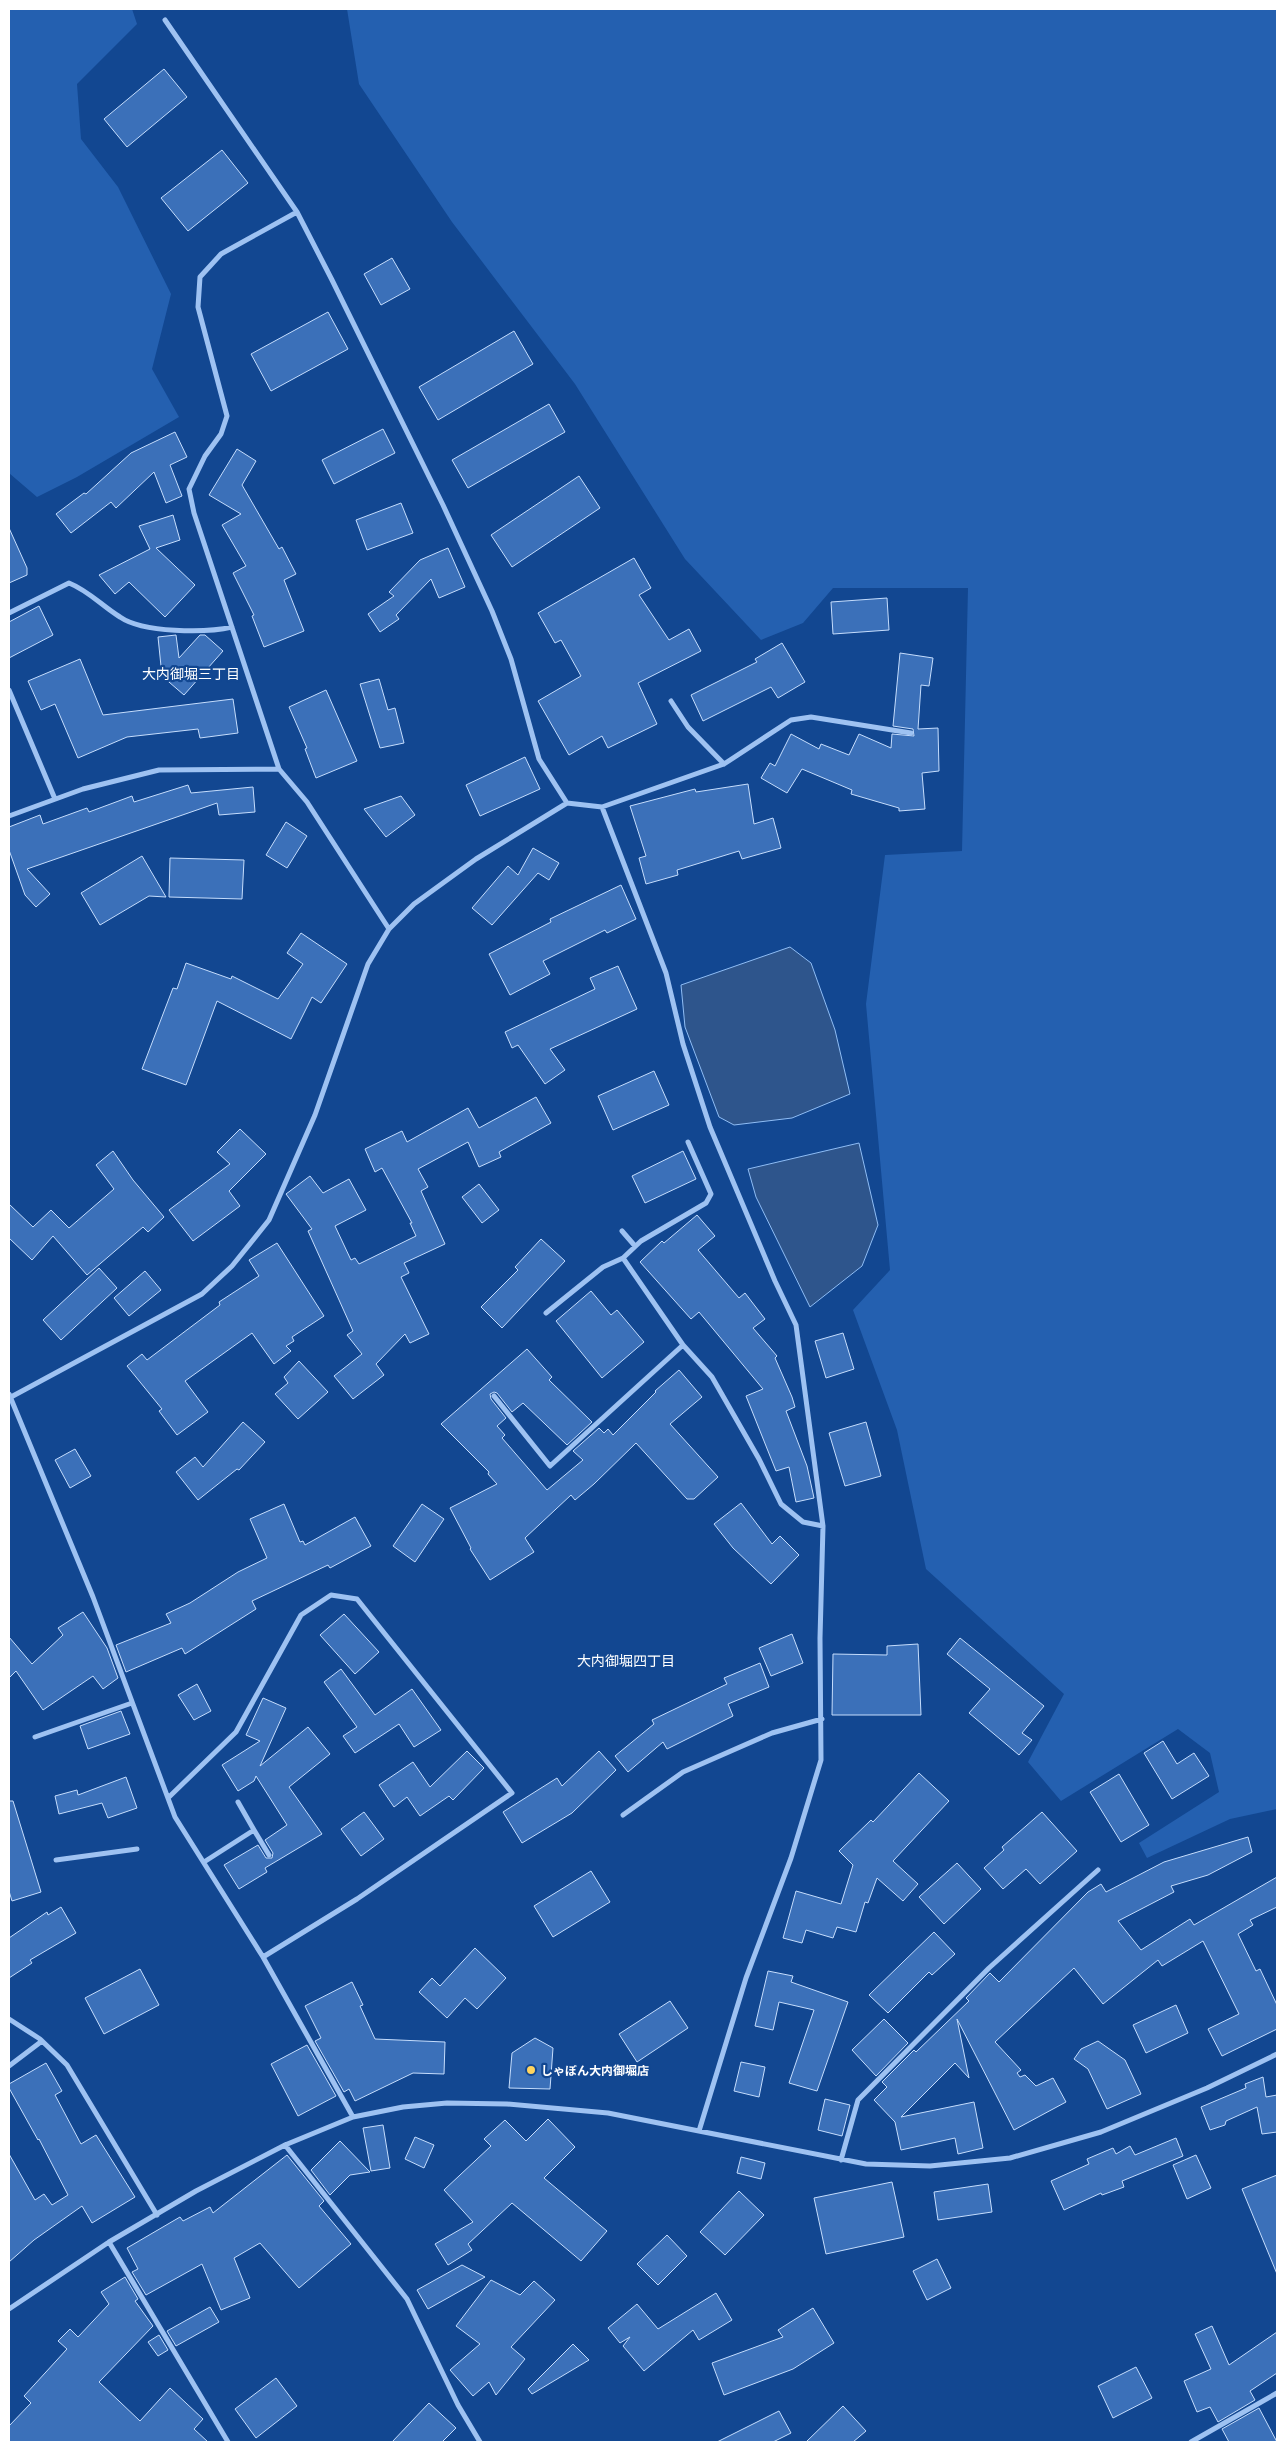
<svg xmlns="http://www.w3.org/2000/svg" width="1286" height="2451" font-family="Manrope,'Noto Sans JP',sans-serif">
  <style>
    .green { fill: #2460b0 }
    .water { fill: #2e558c; stroke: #8fbdf5 }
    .building { fill: #3b70b9; stroke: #c5ddfd }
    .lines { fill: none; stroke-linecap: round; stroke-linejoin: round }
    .minor { stroke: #9ec2f2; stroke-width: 5 }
    .poi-dot { fill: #ffd45f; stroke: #124791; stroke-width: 2 }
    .labels { text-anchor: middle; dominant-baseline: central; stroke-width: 4.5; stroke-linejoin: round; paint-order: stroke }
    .poi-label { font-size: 12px; font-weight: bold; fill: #fff; stroke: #124791; text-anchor: start }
    .neighbourhood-label { font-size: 14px; fill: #fff; stroke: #124791 }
  </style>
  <rect width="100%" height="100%" fill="#124791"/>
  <path class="green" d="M9 9H132L137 24 77 84 81 139 118 187 171 294 152 369 179 417 77 477 37 497 9 473Z
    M347 9H1277V1809L1230 1819 1147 1858 1139 1843 1219 1792 1210 1753 1178 1729 1061 1801 1028 1762 1064 1694 926 1569 897 1430 853 1310 890 1270 866 1004 885 855 962 851 968 588H833L803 623 761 640 685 559 575 384 452 222 359 84Z"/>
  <path class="water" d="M790 947 811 963 835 1030 850 1094 792 1118 734 1125 719 1117 685 1027 681 985Z
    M859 1143 878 1225 862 1266 810 1307 756 1197 748 1169Z"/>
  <path class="building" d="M164 69 187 97 127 147 104 119Z
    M222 150 248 183 188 231 161 198Z
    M392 258 410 289 381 305 364 274Z
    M328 312 348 349 271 391 251 354Z
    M514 331 533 364 438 420 419 387Z
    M549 404 565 432 468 488 452 460Z
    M383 429 395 453 334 484 322 460Z
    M175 432 187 457 170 465 182 496 166 503 154 472 116 508 111 502 71 533 56 514 84 493 86 494 131 453Z
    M237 449 256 461 242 485 279 549 282 547 296 574 284 580 304 631 264 647 252 616 254 615 233 573 246 566 222 525 241 514 209 495Z
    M579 476 600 508 512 567 491 535Z
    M401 503 413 533 367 550 356 520Z
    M173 515 180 540 156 548 195 585 165 617 129 582 115 594 99 575 150 549 139 526Z
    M9 528 27 568V575L9 583Z
    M448 548 465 587 439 598 431 579 396 615 399 619 380 632 368 614 394 596 389 592 420 560Z
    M634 558 651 588 639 595 669 640 689 629 701 651 638 683 657 724 608 748 602 736 569 755 538 701 581 676 561 640 555 643 538 613Z
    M887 598 889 630 833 634 831 602Z
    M39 606 53 635 9 658V622Z
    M176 635 179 658 200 635H205L223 651 184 695 162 676 158 637Z
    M782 643 805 682 778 698 771 687 703 721 691 695 757 662 755 659Z
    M900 653 933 658 929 686 921 685 918 729 938 728 939 771 922 773 925 809 899 811V808L851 794 852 790 802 769 787 793 761 778 770 763 775 766 791 734 819 749 821 744 849 755 859 734 891 748 892 734 914 736 913 729 893 726Z
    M80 659 103 715 233 699 238 733 200 738 198 729 127 737 78 758 55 704 41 710 28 681Z
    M379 679 388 710 395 708 404 743 380 748 360 684Z
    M326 690 357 761 316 778 305 749 307 748 289 707Z
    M525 757 540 789 480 816 466 785Z
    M748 784 754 824 773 818 781 848 742 859 739 851 677 870 678 875 646 884 639 858 646 856 630 806 695 789 696 792Z
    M188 785 191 793 253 787 255 812 219 815 217 803 27 869 50 894 36 907 25 895 9 850V827L40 815 43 824 87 808 89 812 132 796 134 802Z
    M401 796 415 815 386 837 364 809Z
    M286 822 307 836 287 868 266 855Z
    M533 848 559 863 549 880 538 873 492 925 472 908 508 866 518 875Z
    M142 856 166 897 149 896 100 925 81 893Z
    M170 858 244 860 242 899 169 897Z
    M621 885 636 919 607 933 605 930 543 961 550 974 510 995 489 954 551 922 550 919Z
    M301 933 347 964 321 1003 312 997 291 1039 217 1001 186 1085 142 1069 173 988 177 989 186 963 231 979 232 976 278 999 303 964 287 953Z
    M618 966 637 1009 550 1049 565 1070 545 1084 518 1045 512 1048 505 1032 595 989 590 978Z
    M654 1071 669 1105 613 1130 598 1096Z
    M536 1097 551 1123 499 1152 501 1157 479 1167 468 1142 418 1169 428 1187 421 1191 445 1244 404 1263 409 1273 401 1277 429 1334 410 1343 405 1334 376 1364 384 1375 353 1399 334 1376 362 1354 347 1335 353 1331 308 1231 312 1229 286 1194 310 1176 323 1193 349 1179 366 1210 335 1226 351 1260 355 1258 359 1264 416 1236 410 1223H412L382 1168 375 1172 365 1149 402 1131 407 1142 468 1108 479 1128Z
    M240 1129 266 1154 229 1191 240 1206 193 1241 169 1210 230 1164 217 1152Z
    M113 1151 133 1180 164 1217 148 1232 143 1227 87 1275 53 1236 32 1260 9 1238V1204L33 1227 51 1210 69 1228 114 1189 96 1165Z
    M683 1151 696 1179 645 1203 632 1176Z
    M479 1184 499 1210 482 1223 462 1197Z
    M697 1215 715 1236 698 1250 739 1298 745 1293 765 1319 753 1328 777 1356 775 1358 792 1397 795 1407 786 1411 807 1466 814 1498 796 1502 789 1467 776 1471 746 1396 763 1389 699 1312 691 1319 640 1262 662 1241 664 1243Z
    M541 1239 565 1261 502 1328 481 1307 518 1270 515 1267Z
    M277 1243 324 1316 292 1337 294 1341 286 1346 291 1351 274 1364 252 1333 185 1381 208 1412 177 1435 159 1411 162 1409 127 1366 142 1354 147 1360 220 1305 219 1302 259 1276 249 1260Z
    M99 1268 117 1288 61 1340 43 1320Z
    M145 1271 161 1290 129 1316 114 1298Z
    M591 1291 611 1315 617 1310 644 1342 602 1378 556 1321Z
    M843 1333 854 1369 826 1378 815 1341Z
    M527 1349 552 1377 549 1380 592 1422 567 1445 523 1403 512 1412 497 1393 494 1392 490 1394 491 1399 506 1418 497 1426 505 1435 502 1438 547 1490 583 1460 573 1451 599 1428 604 1433 608 1429 613 1435 656 1392 655 1391 679 1370 702 1397 670 1424 718 1477 694 1499H687L636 1443 594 1484 575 1500 571 1495 525 1538 534 1552 490 1580 470 1549 471 1548 450 1508 497 1484 488 1474 489 1472 441 1424Z
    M299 1361 328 1392 298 1419 275 1394 288 1383 284 1377Z
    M243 1422 265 1442 239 1470 237 1469 198 1500 176 1472 195 1457 203 1467Z
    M866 1422 881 1476 845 1486 829 1433Z
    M75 1449 91 1476 70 1488 55 1460Z
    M741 1503 772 1544 780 1536 799 1555 771 1584 733 1548 714 1524Z
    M284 1504 300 1542 303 1541 305 1545 355 1517 371 1546 330 1568 328 1565 252 1601 256 1609 185 1654 182 1648 126 1672 116 1645 171 1623 166 1614 190 1603 238 1572 267 1558 250 1519Z
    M422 1504 444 1519 415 1562 393 1546Z
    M83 1612 107 1648 118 1678 103 1689 93 1676 43 1710 16 1671 9 1678V1637L32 1664 63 1635 58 1628Z
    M344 1614 379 1652 355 1674 320 1635Z
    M792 1634 803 1663 771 1676 759 1648Z
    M960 1638 1044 1706 1022 1733 1032 1740 1019 1755 969 1713 990 1689 947 1654Z
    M918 1644 921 1715H832L833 1654 887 1655V1646Z
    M760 1663 769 1687 728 1704 733 1716 667 1749 663 1742 628 1772 615 1756 654 1724 652 1720 727 1684 724 1678Z
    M341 1669 375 1715 412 1689 441 1730 414 1747 399 1724 355 1753 343 1736 357 1727 324 1682Z
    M197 1684 211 1711 194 1720 178 1695Z
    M263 1698 286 1708 260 1766 308 1727 330 1754 289 1787 322 1834 265 1868 267 1872 239 1889 224 1865 258 1845 266 1858H272L273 1853 265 1840 287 1825 256 1776 254 1781 238 1791 222 1765 260 1741 246 1735Z
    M121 1711 130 1734 88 1749 80 1726Z
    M1163 1741 1177 1764 1194 1753 1209 1776 1172 1799 1144 1753Z
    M467 1751 484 1768 453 1800 449 1796 420 1816 407 1797 394 1807 379 1785 413 1762 430 1787Z
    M599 1751 616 1770 572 1813 522 1843 503 1812 557 1778 562 1786Z
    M919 1773 949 1801 893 1861 918 1884 903 1901 877 1878 868 1903 865 1902 856 1932 837 1927 833 1938 806 1930 802 1943 783 1938 796 1891 841 1904 853 1865 839 1851 871 1820 873 1822Z
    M1119 1774 1149 1825 1121 1842 1090 1792Z
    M126 1777 137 1808 108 1818 102 1803 59 1814 55 1796 77 1790 78 1795Z
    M9 1801H13L41 1892 12 1901 9 1891Z
    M364 1812 384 1839 361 1856 341 1829Z
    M1042 1812 1077 1851 1040 1884 1026 1869 1003 1889 984 1868 1004 1850 1002 1847Z
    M1248 1837 1252 1852 1208 1875 1171 1886 1174 1892 1118 1921 1141 1950 1190 1919 1194 1925 1277 1877V1907L1250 1920 1253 1925 1238 1934 1256 1971 1260 1969 1277 2005V2029L1222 2056 1208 2029 1239 2014 1203 1941 1162 1966 1158 1960 1103 2004 1074 1968 995 2042 1021 2070 1017 2073 1020 2077 1025 2075 1036 2086 1053 2078 1066 2102 1014 2130 957 2019 969 2078 955 2063 901 2117 974 2102 983 2148 958 2154 955 2138 901 2150 895 2122 874 2100 887 2087 882 2082 914 2050 916 2052 969 2001 966 1998 990 1973 999 1982 1088 1892 1101 1884 1106 1892 1164 1862Z
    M957 1863 981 1889 944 1924 919 1897Z
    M591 1871 610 1902 553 1937 534 1906Z
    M61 1907 76 1933 30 1960 32 1963 9 1978V1938L47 1912 48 1915Z
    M934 1932 955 1954 932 1975 929 1972 888 2013 869 1995Z
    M475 1948 506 1978 477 2009 465 1998 447 2018 419 1992 432 1978 440 1986Z
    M140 1969 159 2005 104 2034 85 1998Z
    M768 1971 793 1976 791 1982 848 2002 817 2091 789 2083 814 2010 779 2002 773 2030 755 2026Z
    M352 1982 363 2005 360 2006 375 2039 445 2042 444 2074 413 2073 355 2101 349 2089 344 2092 315 2041 321 2038 305 2006Z
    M670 2001 688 2028 637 2062 619 2034Z
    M1176 2005 1188 2033 1146 2053 1133 2025Z
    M884 2019 908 2043 876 2076 852 2050Z
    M535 2038 553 2048 550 2089 509 2088 512 2053Z
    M1098 2041 1125 2060 1141 2094 1107 2109 1088 2069 1074 2059 1081 2049Z
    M307 2045 336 2096 298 2116 271 2064Z
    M741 2062 765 2067 759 2097 734 2091Z
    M46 2063 62 2091 55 2095 81 2144 96 2135 135 2197 92 2223 82 2206 34 2240 9 2262V2154L35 2200 44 2194 52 2205 68 2195 39 2139 38 2140 9 2088V2084Z
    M1263 2077 1266 2097 1277 2095V2132L1262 2134 1257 2107 1226 2121 1225 2125 1210 2130 1201 2107 1246 2088 1245 2084Z
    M825 2099 850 2105 842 2136 818 2130Z
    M548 2119 575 2147 544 2178 607 2231 581 2261 512 2203 468 2244 472 2250 448 2265 435 2244 473 2222 444 2190 491 2146 484 2139 505 2120 526 2141Z
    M383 2125 390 2168 371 2171 363 2128Z
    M415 2137 434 2145 424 2168 405 2159Z
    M1176 2138 1183 2156 1122 2181 1124 2187 1102 2195 1101 2193 1064 2210 1051 2181 1089 2164 1087 2159 1113 2148 1116 2154 1130 2146 1135 2155Z
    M340 2141 370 2172 350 2175 330 2195 311 2170Z
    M287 2155 324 2201 319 2206 351 2244 299 2288 260 2243 234 2258 250 2298 221 2310 202 2264 146 2295 132 2272 138 2269 127 2248 180 2217 183 2221 210 2207 213 2213Z
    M1196 2155 1211 2188 1187 2199 1173 2165Z
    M741 2157 765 2163 761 2179 737 2173Z
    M1277 2175V2274L1242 2189Z
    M892 2182 904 2237 826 2254 814 2198Z
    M988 2184 992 2212 938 2220 934 2192Z
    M739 2191 764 2215 725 2255 700 2232Z
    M667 2235 687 2256 658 2285 637 2264Z
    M937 2259 951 2288 927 2300 913 2271Z
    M462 2265 485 2277 428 2309 417 2290Z
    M125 2277 138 2299 135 2301 153 2326 99 2382 140 2421 170 2388 203 2419 194 2429 208 2442H9V2426L31 2403 24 2396 67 2349 58 2341 70 2329 78 2337 109 2304 101 2292Z
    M491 2280 520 2295 534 2281 555 2300 511 2347 525 2359 496 2395 489 2382 473 2396 450 2370 480 2344 456 2326Z
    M716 2293 732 2320 699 2340 693 2330 644 2371 623 2346 630 2337 620 2343 608 2328 637 2304 658 2329Z
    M210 2307 219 2322 176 2346 167 2331Z
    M813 2308 834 2343 793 2369 724 2395 712 2363 783 2337 778 2330Z
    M1212 2326 1229 2365 1277 2332V2373L1250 2391 1255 2400 1218 2422 1210 2407 1197 2412 1184 2381 1211 2369 1195 2334Z
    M159 2335 168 2350 158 2356 148 2342Z
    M573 2344 589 2360 532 2394 528 2389Z
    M1136 2367 1152 2398 1113 2418 1098 2386Z
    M276 2378 297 2406 256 2438 235 2409Z
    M429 2403 456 2428 442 2442H392Z
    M843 2406 866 2431 853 2442H806Z
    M1259 2408 1277 2442H1229L1222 2429Z
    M779 2411 791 2433 773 2442H717Z"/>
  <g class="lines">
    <path class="minor" d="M165 20 297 212 332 280 443 505 492 611 511 659 539 759 567 803
      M297 212 221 254 200 277 198 307 227 416 221 434 205 456 189 489 194 513 279 769 307 802 389 929
      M9 613 69 583C89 591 102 606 120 617 143 633 206 633 232 627
      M9 690 55 799
      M671 701 688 727 724 764
      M602 807 724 764 791 720 811 717 911 733
      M9 816 83 789 159 770 279 769
      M622 1231 635 1246
      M623 1258 683 1345 712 1377 759 1459 781 1504 803 1522 823 1526
      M546 1313 603 1267 623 1258 641 1241 706 1203 711 1194 688 1142
      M9 1394 93 1597 175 1817 263 1957 353 2117
      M494 1396 550 1466 683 1345
      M11 1397 202 1294 232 1266 269 1220 315 1115 368 964 389 929 414 904 476 859 567 803 602 807 666 973 683 1044 710 1127 775 1281 796 1325 823 1526 820 1638 821 1760 791 1858 746 1978 699 2131
      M35 1737 132 1703
      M168 1798 236 1732 301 1615 331 1595 357 1599 512 1793 357 1899 263 1957
      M623 1815 683 1772 772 1733 822 1719
      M254 1830 269 1855
      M56 1860 137 1849
      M204 1862 254 1830 238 1802
      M9 2019 40 2039 67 2065 157 2215
      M9 2066 42 2041
      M285 2145 407 2299 458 2405 480 2442
      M841 2160 858 2100 989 1968 1098 1870
      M109 2242 228 2442
      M9 2309 109 2242 196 2191 285 2145 353 2117 403 2107 447 2103 507 2104 608 2113 866 2164 930 2166 1010 2158 1101 2132 1207 2088 1277 2054
      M1191 2442 1277 2393"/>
  </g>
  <circle class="poi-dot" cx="531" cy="2070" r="5"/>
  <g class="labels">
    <g class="poi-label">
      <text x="541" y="2070">しゃぼん大内御堀店</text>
    </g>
    <g class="neighbourhood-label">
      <text x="191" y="673">大内御堀三丁目</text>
      <text x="626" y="1660">大内御堀四丁目</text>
    </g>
  </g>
  <rect width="1286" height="2451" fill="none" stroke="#ffffff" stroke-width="20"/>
</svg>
